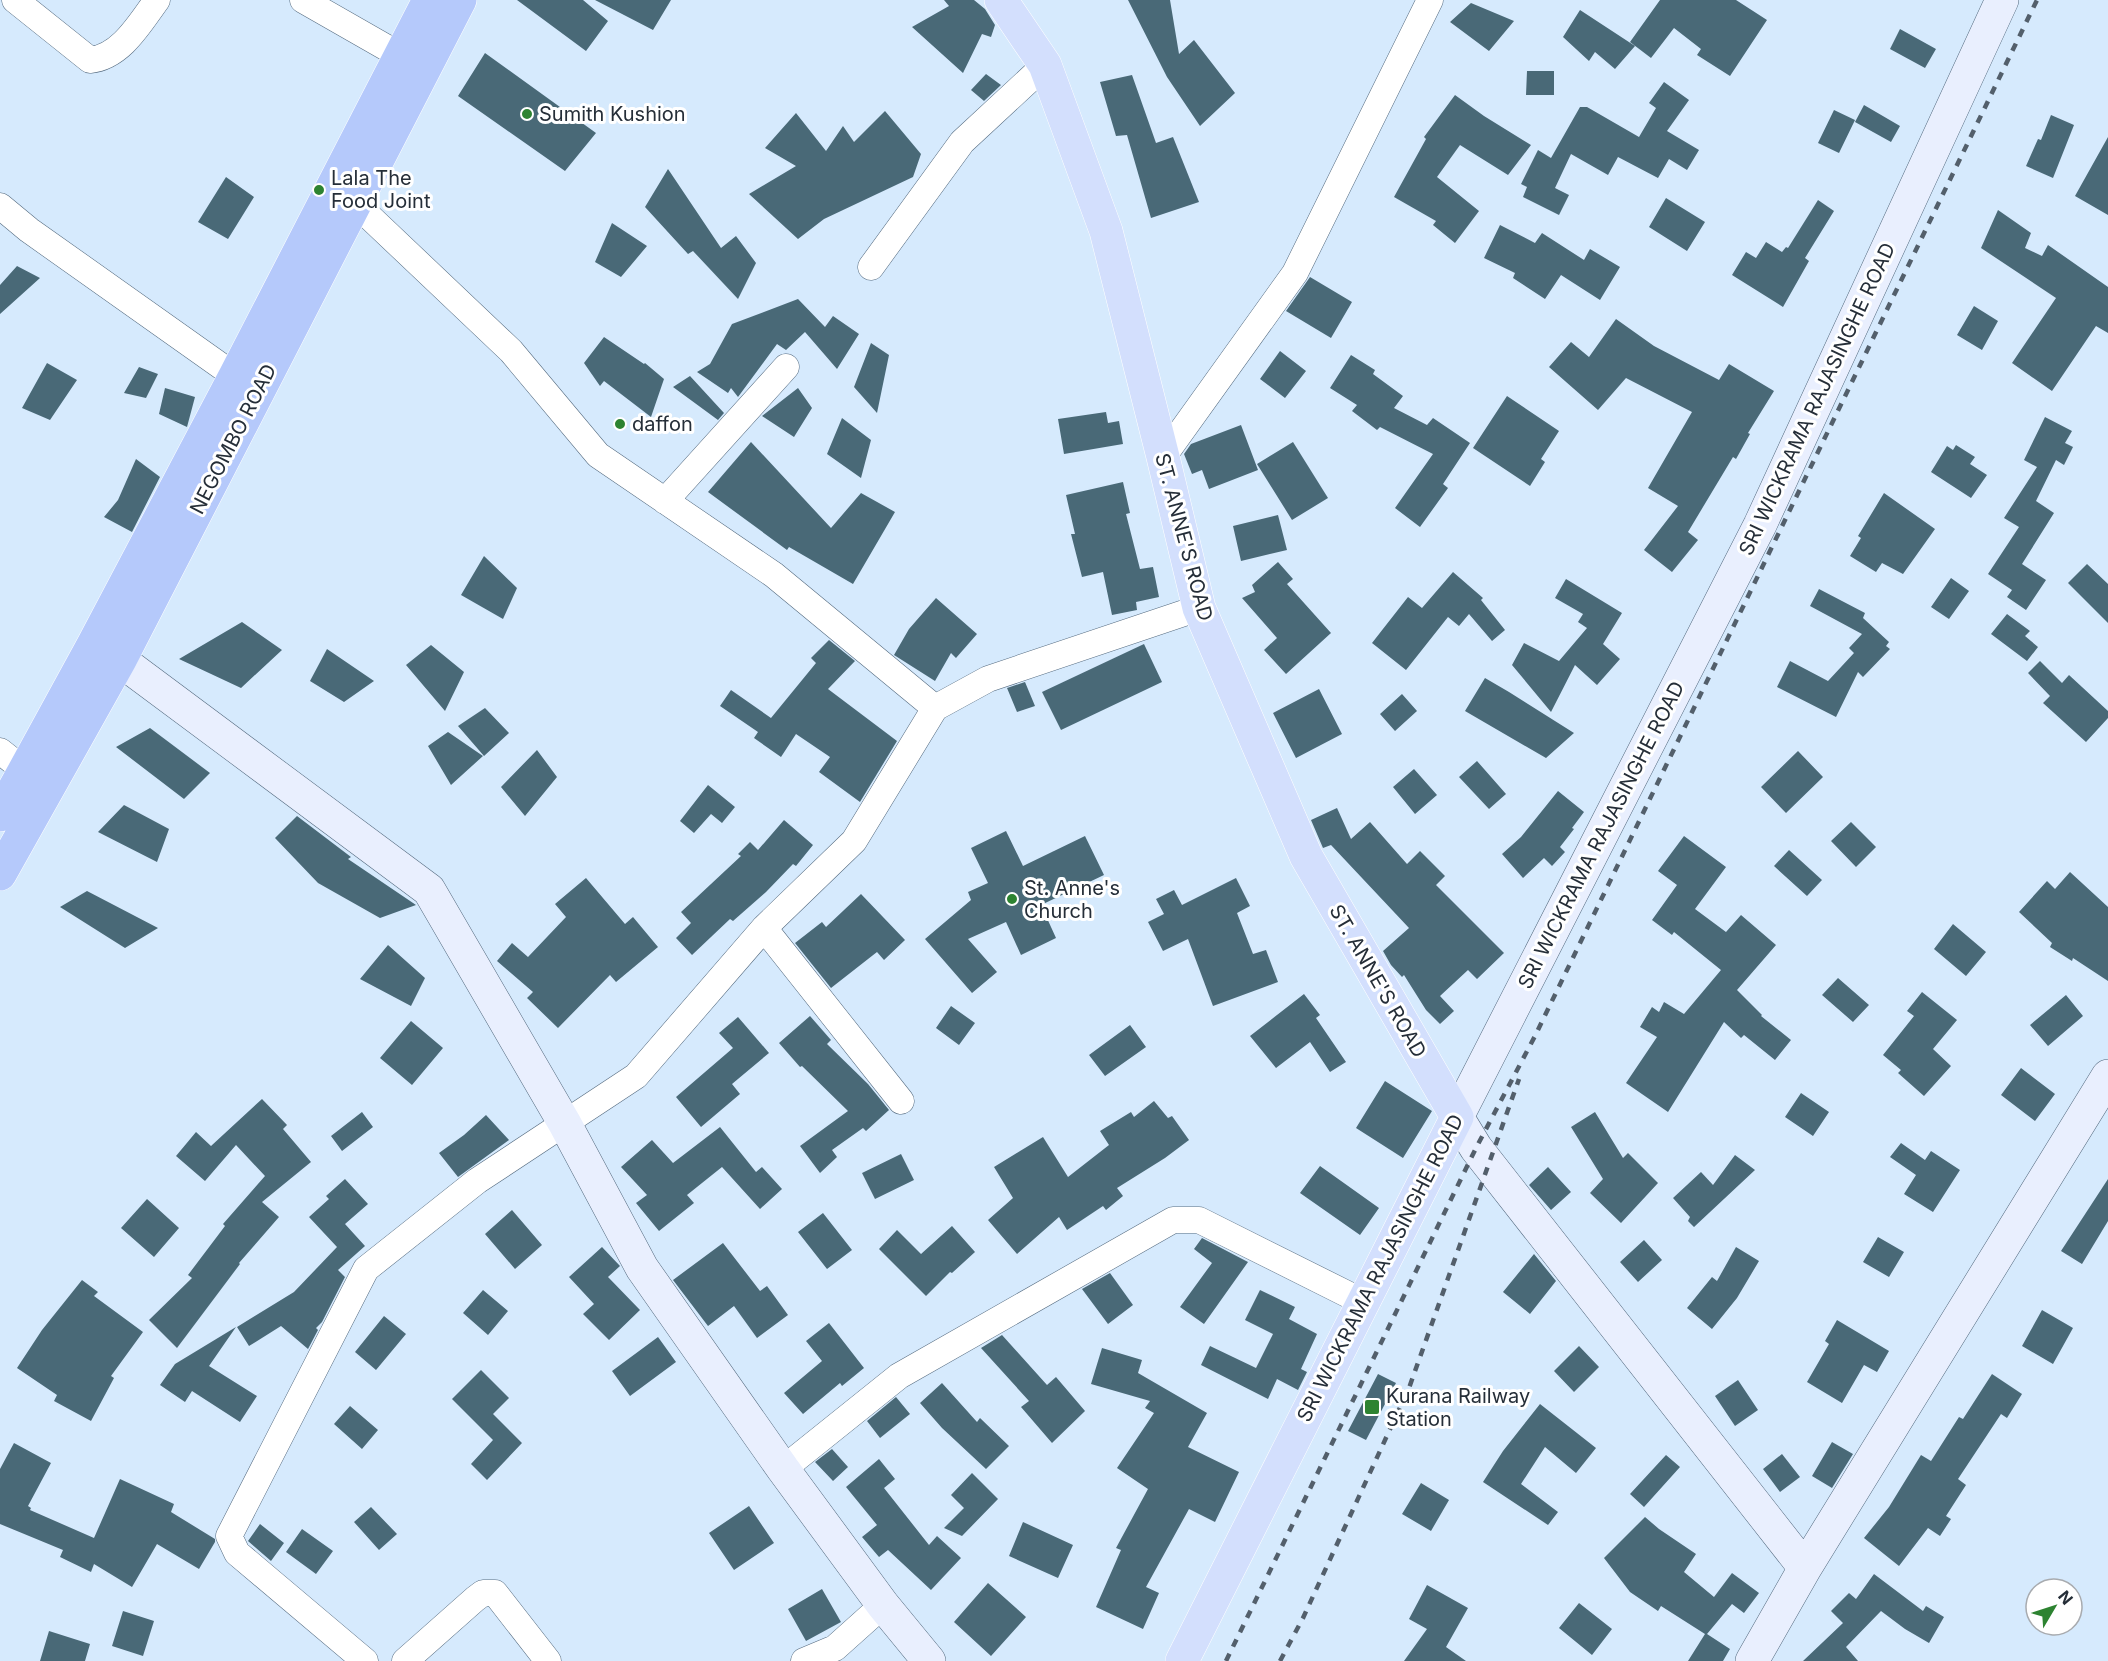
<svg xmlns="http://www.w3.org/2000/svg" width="2108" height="1661" font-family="Inter,sans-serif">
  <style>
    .building { fill: #496977 }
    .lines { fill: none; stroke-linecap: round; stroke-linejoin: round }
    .street-casing { stroke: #546a7f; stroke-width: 27 }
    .secondary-casing { stroke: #546a7f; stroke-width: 34 }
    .primary-casing { stroke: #fff; stroke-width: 34 }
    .highway-casing { stroke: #fff; stroke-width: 34 }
    .street { stroke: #fff; stroke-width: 26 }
    .secondary { stroke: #e9effe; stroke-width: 33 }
    .primary { stroke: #d3dffd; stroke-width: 33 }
    .highway { stroke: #b5c9fb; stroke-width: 33 }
    .rail { stroke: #535f6b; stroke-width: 4.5; stroke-dasharray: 8 8; stroke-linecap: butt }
    .poi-dot { fill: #2d8331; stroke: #fff; stroke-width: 2 }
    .labels { text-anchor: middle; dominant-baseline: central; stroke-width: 6; stroke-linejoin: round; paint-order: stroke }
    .poi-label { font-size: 20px; fill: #252e38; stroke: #fff; text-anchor: start }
    .street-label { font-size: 20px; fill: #252e38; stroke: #fff }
  </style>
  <rect width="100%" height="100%" fill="#d6eafd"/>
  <path class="building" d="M517 0H583L608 21 586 51Z
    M595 0H671L653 30Z
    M944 0H974L985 9 995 25 991 37 982 34 963 73 912 27 949 6Z
    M1128 0H1170L1179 54 1194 40 1235 93 1200 126 1167 77Z
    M1660 0H1736L1767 20 1730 76 1697 55 1701 49 1674 28 1651 58 1630 42Z
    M1471 3 1514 21 1489 51 1450 22Z
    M1580 10 1635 46 1615 69 1595 52 1589 61 1563 37Z
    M1900 29 1936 49 1925 68 1890 49Z
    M485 53 596 133 565 171 458 96Z
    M1527 71H1554V95H1526Z
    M986 74 1001 85 984 101 971 90Z
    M1132 75 1156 143 1173 137 1199 202 1151 218 1127 135 1116 136 1100 82Z
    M1664 82 1689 100 1667 131 1699 150 1687 170 1669 159 1658 178 1618 157 1608 175 1571 154 1555 188 1569 195 1559 215 1523 197 1527 187 1521 184 1538 150 1551 158 1580 107H1587L1639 137 1656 108 1649 103Z
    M1455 95 1484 116 1531 145 1508 175 1460 145 1437 177 1479 211 1455 243 1433 225 1436 221 1394 197 1426 139 1424 137Z
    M1864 105 1900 126 1891 142 1855 122Z
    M1834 110 1855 120 1839 153 1818 143Z
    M885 111 921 154 913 177 824 219 798 239 749 194 796 166 765 148 796 113 826 151 843 126 854 142Z
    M2051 115 2074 125 2053 178 2026 166 2038 139 2041 140Z
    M2108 137V215L2075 196Z
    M668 169 721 248 736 236 756 263 738 299 693 251 688 254 645 207Z
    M226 177 254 197 228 239 198 222Z
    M1666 198 1705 222 1687 251 1649 227Z
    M1818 200 1834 211 1805 258 1809 261 1783 307 1732 275 1746 252 1756 258 1766 242 1782 252 1786 247 1788 248Z
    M1998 210 2031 233 2025 248 2042 256 2048 245 2108 287V333L2096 326 2052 391 2012 363 2056 298 1981 248Z
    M612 223 647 246 621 277 595 262Z
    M1500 225 1535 243 1542 233 1584 260 1590 249 1620 267 1600 300 1561 275 1545 299 1513 278 1515 273 1484 258Z
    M17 266 40 278 0 314V285Z
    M1310 277 1352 302 1331 338 1286 311Z
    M798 299 825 327 833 316 859 334 837 369 805 332 786 350 777 344 738 397 731 388 728 393 697 372 710 364 732 324Z
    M1974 306 1998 321 1982 350 1957 335Z
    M1616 319 1654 346 1719 380 1729 364 1774 391 1748 433 1750 434 1736 459 1733 457 1688 532 1698 540 1672 572 1644 550 1678 506 1648 488 1692 412 1626 378 1598 410 1549 367 1571 342 1589 357Z
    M604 337 644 364 645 363 664 379 651 417 604 381 600 386 584 363Z
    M871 343 889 355 877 413 854 387Z
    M1280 351 1306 371 1285 398 1260 379Z
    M1351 355 1375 370 1373 374 1403 396 1394 408 1427 425 1433 418 1470 443 1443 484 1448 488 1420 527 1395 508 1433 454 1380 427 1377 430 1352 411 1357 405 1330 388Z
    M47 363 77 380 50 420 22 408Z
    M139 367 158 374 146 398 124 393Z
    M690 376 724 413 718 420 673 387Z
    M165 388 195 397 187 427 159 414Z
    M798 388 812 408 794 437 762 416Z
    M1507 396 1559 431 1541 459 1545 462 1530 486 1473 448Z
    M1106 412 1108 423 1119 421 1123 444 1064 454 1058 419Z
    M2045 417 2072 431 2065 443 2073 447 2064 465 2056 460 2036 501 2054 513 2022 564 2046 580 2026 610 2007 597 2012 590 1988 574 2019 527 2004 518 2037 467 2024 460Z
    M842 418 871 440 861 478 827 454Z
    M1241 425 1258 470 1209 489 1202 470 1192 474 1184 454 1191 444Z
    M751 442 831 528 861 493 895 512 853 584 789 547 787 550 708 492Z
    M1293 442 1328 498 1292 520 1257 464Z
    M1956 445 1975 457 1970 464 1987 475 1971 498 1931 472 1947 446 1953 450Z
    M136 459 160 477 132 532 104 517 118 500Z
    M1123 482 1130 513 1126 514 1140 569 1153 567 1159 597 1136 602 1137 610 1112 615 1103 572 1082 577 1071 534H1075L1066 495Z
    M1884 493 1935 529 1903 574 1882 563 1876 572 1850 556 1861 538 1858 536Z
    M1278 515 1287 550 1241 561 1233 526Z
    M484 556 517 588 503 619 461 595Z
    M1278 562 1293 579 1287 584 1331 633 1286 674 1264 650 1277 638 1242 598 1255 592 1252 585Z
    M2087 564 2108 584V623L2068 583Z
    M1453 572 1483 598 1481 600 1505 630 1492 641 1469 614 1459 626 1448 617 1406 670 1372 643 1408 597 1422 608Z
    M1951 578 1969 591 1949 619 1931 607Z
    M1566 579 1622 613 1603 644 1620 659 1597 685 1575 665 1551 712 1512 665 1524 643 1559 661 1587 628 1578 622 1583 614 1555 598Z
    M1819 589 1865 613 1863 618 1889 642 1886 646 1890 649 1863 677 1858 672 1836 717 1777 687 1790 661 1828 681 1854 653 1849 648 1862 634 1810 606Z
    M936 598 977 634 956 658 951 653 935 681 894 655 909 629Z
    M2007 614 2030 631 2025 636 2038 647 2027 661 1991 634Z
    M242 622 282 650 241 688 179 659Z
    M829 640 855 661 828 689 897 741 860 802 819 772 830 757 796 734 781 757 754 738 758 732 720 706 731 690 771 718 816 663 811 658Z
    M1144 644 1162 682 1061 730 1042 692Z
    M431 645 464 672 445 711 406 665Z
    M327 649 374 681 344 702 310 681Z
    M2040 661 2062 683 2069 675 2108 711V718L2086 742 2043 703 2050 696 2028 673Z
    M1485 678 1509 692 1574 733 1546 758 1465 711Z
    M1025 682 1035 706 1017 712 1007 688Z
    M1319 689 1342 734 1296 758 1273 713Z
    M1402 694 1417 711 1395 731 1380 714Z
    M485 708 509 733 484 756 458 726Z
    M150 728 210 773 184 799 116 747Z
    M448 732 483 756 451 785 428 746Z
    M537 750 557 777 525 816 501 787Z
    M1798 751 1823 777 1786 813 1761 787Z
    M1477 761 1506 794 1489 809 1459 777Z
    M1414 769 1437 795 1415 814 1393 787Z
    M708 785 735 807 722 823 711 814 694 833 680 821Z
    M1558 791 1584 812 1572 828 1574 829 1560 847 1565 852 1552 866 1544 858 1523 878 1502 854 1521 837Z
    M124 805 169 829 157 862 98 832Z
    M1337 808 1351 839 1370 822 1407 864 1420 851 1445 876 1436 885 1504 953 1477 979 1468 970 1440 996 1454 1011 1440 1024 1426 1010 1404 975 1402 977 1391 965 1383 951 1409 928 1331 845 1323 848 1311 820Z
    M297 816 351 857 348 859 416 905 380 918 318 883 275 838Z
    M784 820 813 845 796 866 793 864 766 892 733 921 730 919 692 955 676 938 691 923 681 912 741 856 738 854 750 842 758 850Z
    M1851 822 1876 847 1856 867 1831 841Z
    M1006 831 1023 866 1085 836 1104 875 1041 905 1056 938 1021 955 1006 922 968 939 997 972 972 993 925 939 971 900 968 892 988 883 971 848Z
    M1684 836 1726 867 1695 909 1726 932 1741 915 1776 945 1737 990 1762 1015 1761 1016 1791 1040 1775 1060 1744 1035 1741 1038 1724 1022 1668 1112 1626 1083 1657 1037 1640 1027 1652 1007 1659 1012 1664 1002 1684 1014 1721 970 1674 932 1672 935 1652 920 1677 885 1658 871Z
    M1789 850 1822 880 1807 896 1774 866Z
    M2070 872 2108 907V981L2073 958 2072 961 2050 947 2052 943 2019 912 2047 881 2055 889Z
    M586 878 625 924 633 917 658 947 616 982 610 975 558 1028 527 998 533 992 497 961 512 943 528 957 566 917 555 904Z
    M1236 878 1250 906 1237 913 1253 954 1266 950 1278 982 1213 1006 1188 939 1163 951 1148 922 1164 914 1156 899 1174 890 1182 905Z
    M87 891 158 928 125 948 60 907Z
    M861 894 905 940 884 960 877 952 831 988 795 943 822 922 826 927Z
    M1953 924 1986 952 1966 976 1934 949Z
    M388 945 425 978 411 1006 360 979Z
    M1838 978 1869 1005 1853 1022 1822 995Z
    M1922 992 1957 1020 1933 1049 1951 1066 1924 1096 1898 1073 1901 1070 1883 1055 1914 1016 1907 1011Z
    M1304 994 1320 1015 1316 1018 1346 1062 1330 1072 1310 1042 1276 1068 1250 1036Z
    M2066 995 2083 1016 2048 1046 2030 1025Z
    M951 1006 975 1023 959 1045 936 1028Z
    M810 1016 831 1040 827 1044 868 1084 889 1110 866 1131 863 1128 832 1150 837 1157 820 1173 800 1146 848 1111 802 1066 800 1067 779 1043Z
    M738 1017 769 1053 732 1084 740 1094 701 1127 676 1097 733 1048 719 1033Z
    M411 1021 443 1048 412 1085 380 1058Z
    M1130 1025 1146 1047 1105 1076 1089 1055Z
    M2021 1068 2055 1094 2035 1121 2001 1095Z
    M1385 1081 1432 1111 1403 1158 1356 1128Z
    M1801 1093 1829 1112 1813 1136 1785 1117Z
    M262 1099 287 1125 283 1129 311 1162 262 1202 279 1217 239 1263 240 1264 177 1348 149 1320 192 1278 188 1275 225 1226 223 1224 265 1176 236 1145 205 1181 176 1156 196 1132 211 1146Z
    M1154 1101 1168 1118 1172 1116 1189 1140 1165 1158 1117 1188 1123 1196 1106 1210 1103 1206 1067 1230 1059 1217 1017 1254 988 1220 1013 1198 994 1167 1043 1137 1068 1177 1109 1145 1100 1131 1131 1112 1134 1117Z
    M362 1112 373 1127 342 1151 331 1136Z
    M1595 1112 1623 1158 1628 1153 1658 1183 1621 1223 1590 1193 1603 1179 1571 1127Z
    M486 1115 509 1140 458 1177 439 1153 464 1135Z
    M720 1127 756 1172 762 1167 782 1189 760 1209 722 1167 687 1195 694 1203 659 1231 636 1203 647 1195 621 1167 652 1140 673 1163Z
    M1901 1143 1925 1160 1931 1151 1960 1170 1933 1212 1904 1194 1916 1175 1890 1157Z
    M901 1154 914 1180 875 1199 862 1173Z
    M1735 1155 1755 1170 1694 1227 1688 1221 1690 1217 1673 1198 1701 1172 1713 1185Z
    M1320 1166 1379 1208 1360 1235 1300 1193Z
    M1548 1167 1571 1192 1551 1210 1529 1185Z
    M345 1179 368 1204 345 1224 365 1246 338 1270 345 1277 322 1322 316 1328 318 1330 308 1349 281 1326 249 1346 237 1327 294 1292 337 1247 309 1217 329 1199 326 1196Z
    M2108 1179V1221L2082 1264 2061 1251Z
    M147 1199 179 1228 154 1257 121 1228Z
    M512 1210 542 1245 515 1269 485 1234Z
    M823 1213 852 1250 827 1269 798 1232Z
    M952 1226 975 1252 952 1273 950 1272 926 1296 879 1249 897 1230 921 1254Z
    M1878 1237 1904 1252 1889 1277 1863 1262Z
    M1202 1238 1248 1262 1204 1324 1180 1307 1212 1263 1194 1249Z
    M1644 1240 1662 1260 1638 1282 1620 1262Z
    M723 1243 760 1291 767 1286 788 1315 757 1338 734 1306 708 1326 673 1280Z
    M602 1247 620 1266 608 1277 640 1310 609 1340 583 1314 594 1304 569 1277Z
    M1736 1247 1759 1261 1737 1298 1712 1329 1687 1308 1712 1277 1717 1281Z
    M1534 1254 1556 1281 1530 1314 1503 1292Z
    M1110 1273 1133 1305 1108 1324 1082 1289Z
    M82 1280 98 1292 94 1296 143 1332 111 1376 114 1378 91 1421 54 1401 57 1395 17 1368 42 1330Z
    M483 1290 508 1311 488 1335 463 1313Z
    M1260 1290 1295 1307 1289 1319 1317 1334 1301 1369 1307 1372 1298 1390 1277 1379 1268 1399 1201 1365 1210 1346 1256 1368 1273 1334 1245 1320Z
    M2042 1310 2073 1328 2053 1364 2022 1346Z
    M384 1316 406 1334 376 1370 355 1352Z
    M1837 1320 1889 1351 1877 1372 1864 1365 1842 1403 1807 1382 1829 1344 1825 1341Z
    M829 1323 864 1368 842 1386 840 1383 803 1414 784 1393 822 1361 806 1341Z
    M236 1327 209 1366 257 1396 240 1422 192 1391 185 1402 160 1385 175 1364Z
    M1002 1335 1047 1385 1056 1377 1085 1411 1052 1443 1021 1407 1029 1401 981 1348Z
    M658 1337 676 1362 630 1396 612 1371Z
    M1579 1346 1599 1367 1574 1392 1554 1371Z
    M1102 1348 1142 1360 1138 1373 1207 1413 1188 1447 1239 1472 1215 1522 1189 1509 1146 1587 1159 1593 1143 1629 1096 1607 1121 1550 1116 1548 1148 1489 1117 1468 1154 1413 1145 1408 1150 1401 1091 1384Z
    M481 1370 509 1398 493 1414 522 1443 487 1480 471 1464 493 1440 452 1399Z
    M1378 1374 1396 1383 1366 1440 1348 1431Z
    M1992 1374 2022 1394 2007 1418 2001 1414 1958 1479 1966 1485 1946 1516 1951 1519 1940 1536 1928 1528 1899 1566 1864 1538 1889 1507 1921 1455 1931 1461 1959 1417 1963 1419Z
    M1738 1380 1758 1410 1735 1426 1715 1396Z
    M942 1383 977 1422 980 1418 1009 1446 986 1469 942 1428 920 1403Z
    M896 1397 910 1414 880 1438 867 1421Z
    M1540 1404 1596 1448 1576 1473 1545 1447 1521 1484 1558 1512 1548 1525 1483 1482 1503 1451Z
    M350 1406 378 1430 362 1449 334 1424Z
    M1832 1442 1853 1454 1832 1488 1812 1476Z
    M14 1443 51 1463 28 1506 31 1508 30 1510 94 1538 120 1479 174 1504 171 1512 215 1539V1542L199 1569 157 1544 132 1587 94 1564 91 1572 60 1557 63 1550 0 1524V1469Z
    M832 1449 848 1467 833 1481 815 1462Z
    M1782 1454 1800 1477 1780 1492 1763 1469Z
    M1666 1455 1680 1467 1644 1507 1630 1494Z
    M879 1459 895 1479 884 1488 929 1545 937 1536 961 1558 931 1590 888 1550 879 1557 862 1537 877 1525 846 1487Z
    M972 1473 998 1499 962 1536 944 1528 964 1508 951 1495Z
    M1421 1483 1449 1500 1431 1531 1402 1514Z
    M749 1506 774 1543 734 1570 709 1533Z
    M371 1507 397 1534 379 1550 354 1522Z
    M1645 1517 1659 1529 1696 1554 1684 1572 1714 1597 1732 1573 1759 1593 1744 1613 1732 1604 1707 1634 1730 1649 1723 1661H1688L1705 1634 1661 1606 1658 1611 1630 1592 1604 1558Z
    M1023 1522 1073 1545 1058 1578 1009 1556Z
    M260 1524 284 1543 271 1561 248 1541Z
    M302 1529 333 1551 316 1574 286 1552Z
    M1874 1574 1923 1611 1926 1606 1944 1617 1929 1643 1905 1629 1881 1611 1846 1647 1858 1661H1803L1843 1623 1831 1611 1849 1593 1856 1599Z
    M988 1583 1026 1617 991 1656 954 1622Z
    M1427 1585 1468 1608 1446 1647 1466 1661H1404L1427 1629 1409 1619Z
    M822 1589 841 1622 806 1641 788 1609Z
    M1579 1603 1612 1629 1592 1655 1559 1628Z
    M123 1611 154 1621 143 1656 112 1646Z
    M49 1631 90 1644 85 1661H40Z"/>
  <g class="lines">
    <defs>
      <path id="street" d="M15 0 90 60C121 57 140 23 157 0
        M303 0 401 56
        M341 194 356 204 511 351 598 455 774 575 935 708
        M0 206 29 230 235 376
        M871 267 962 142 1045 65
        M1163 457 1295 273 1430 0
        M665 501 786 367
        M0 751 24 770
        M764 928 901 1101
        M783 1469 899 1376 1173 1220H1199L1363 1302
        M365 1661 237 1553 229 1536 366 1269 477 1181 636 1076 764 928 854 841 935 708 988 679 1199 608
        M405 1661 475 1599 483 1593H495L548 1661
        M804 1661 835 1648 883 1605"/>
      <path id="secondary" d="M96 647 120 660 429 890 565 1124 642 1268 783 1469 883 1605 929 1661
        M1805 1568 1476 1148 1457 1117 1760 525 2002 0
        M1752 1661 1805 1568 2108 1076"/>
      <path id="primary" d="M1001 0 1045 65 1106 231 1163 457 1199 608 1306 856 1457 1117 1182 1661"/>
      <path id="highway" d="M0 815 93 645 235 376 429 0
        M0 874 120 660 460 0"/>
    </defs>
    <use href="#street" class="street-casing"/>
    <use href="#secondary" class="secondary-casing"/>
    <use href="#primary" class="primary-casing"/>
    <use href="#highway" class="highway-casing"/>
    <use href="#street" class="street"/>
    <use href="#secondary" class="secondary"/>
    <use href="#primary" class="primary"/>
    <use href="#highway" class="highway"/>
    <path class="rail" d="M1226 1661 1476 1148 1535 1036 2037 0
      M1280 1661 1303 1618 1409 1388 1519 1079"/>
  </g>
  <g class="poi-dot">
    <circle cx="527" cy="114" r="6"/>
    <circle cx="319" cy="190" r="6"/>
    <circle cx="620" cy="424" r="6"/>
    <circle cx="1012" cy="899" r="6"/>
    <rect x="1364" y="1399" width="16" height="16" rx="3"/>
  </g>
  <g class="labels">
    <g class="poi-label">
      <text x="539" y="114">Sumith Kushion</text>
      <text x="331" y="178">Lala The<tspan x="331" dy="23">Food Joint</tspan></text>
      <text x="632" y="424">daffon</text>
      <text x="1024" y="888">St. Anne's<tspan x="1024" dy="23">Church</tspan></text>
      <text x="1386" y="1396">Kurana Railway<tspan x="1386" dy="23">Station</tspan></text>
    </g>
    <g class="street-label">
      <text transform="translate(1817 399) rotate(-65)">SRI WICKRAMA RAJASINGHE ROAD</text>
      <text transform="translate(233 439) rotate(-63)">NEGOMBO ROAD</text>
      <text transform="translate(1184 537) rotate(75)">ST. ANNE'S ROAD</text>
      <text transform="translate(1601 835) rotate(-63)">SRI WICKRAMA RAJASINGHE ROAD</text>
      <text transform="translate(1378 981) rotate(60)">ST. ANNE'S ROAD</text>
      <text transform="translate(1380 1268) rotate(-63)">SRI WICKRAMA RAJASINGHE ROAD</text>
    </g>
  </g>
  <g transform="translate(2054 1607) rotate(51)"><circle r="28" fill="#ffffff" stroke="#a8abaf" stroke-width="1.5"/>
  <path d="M0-4.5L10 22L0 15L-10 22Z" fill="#2d8331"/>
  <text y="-9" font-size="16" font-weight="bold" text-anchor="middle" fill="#252e38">N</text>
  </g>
</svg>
